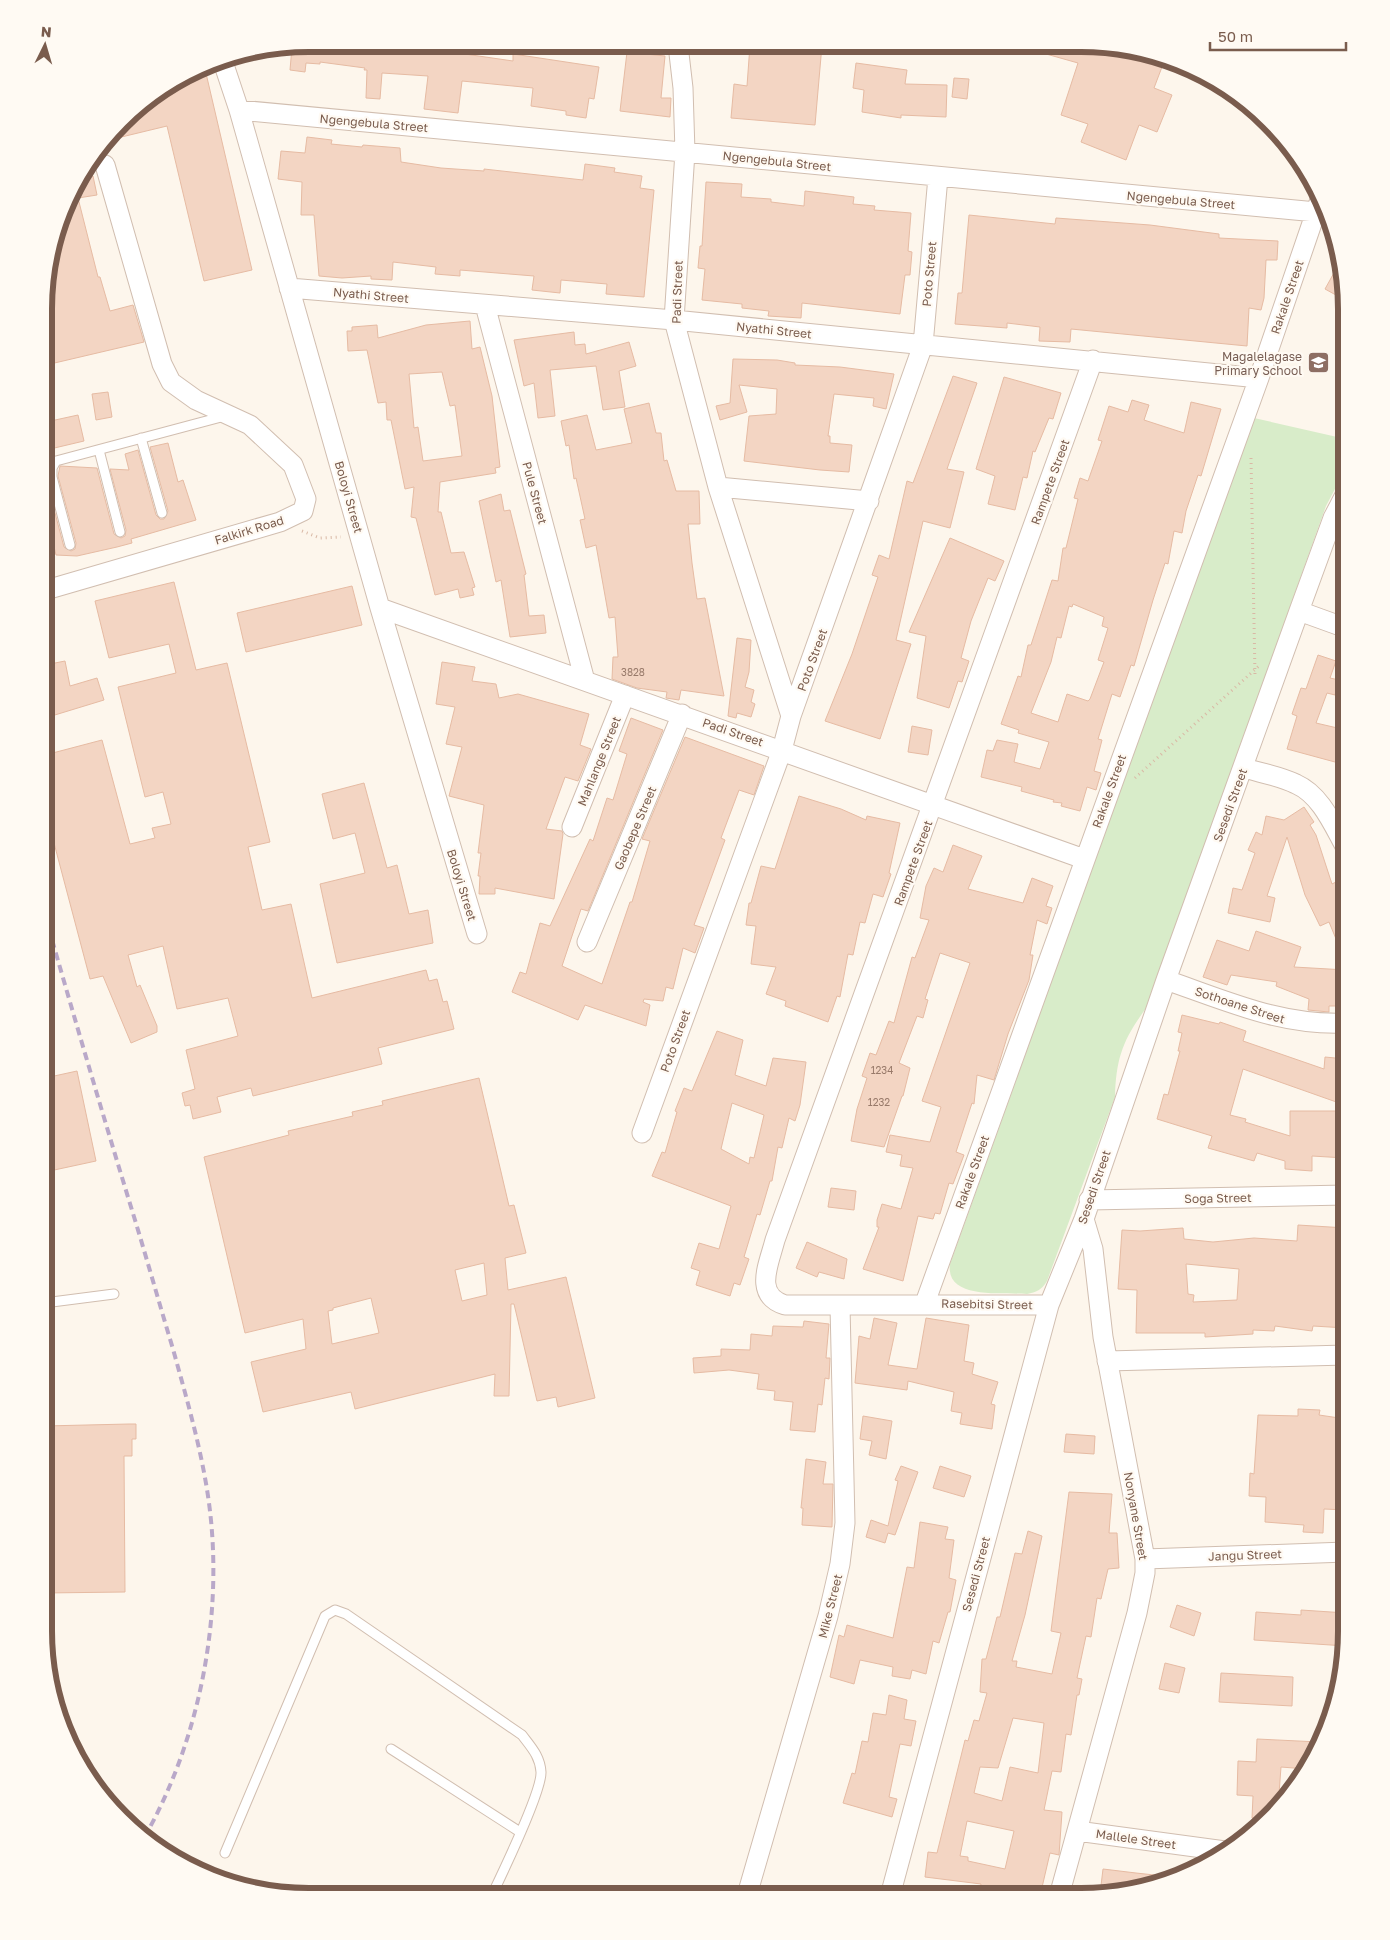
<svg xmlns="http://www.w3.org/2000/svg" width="1390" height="1940" font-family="'Golos Text',sans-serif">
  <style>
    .green { fill: #d8ecc9 }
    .building { fill: #f3d5c3; stroke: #e6bba3; fill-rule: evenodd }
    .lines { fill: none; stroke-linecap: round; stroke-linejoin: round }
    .lane-casing { stroke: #d1beb0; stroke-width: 11 }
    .street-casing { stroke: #d1beb0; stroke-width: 21 }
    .path { stroke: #d9b8a5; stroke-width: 3; stroke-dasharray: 1 4; stroke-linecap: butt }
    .lane { stroke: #fff; stroke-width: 9 }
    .street { stroke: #fff; stroke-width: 19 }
    .rail { stroke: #b9a8c9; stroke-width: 4; stroke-dasharray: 8 5; stroke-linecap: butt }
    .labels { text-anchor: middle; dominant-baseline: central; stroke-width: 4.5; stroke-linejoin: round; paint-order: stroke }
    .number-label { font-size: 10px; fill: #987a6a }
    .street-label { font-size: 12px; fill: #7a5c4d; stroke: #fffaf3 }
    .education-label { font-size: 12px; fill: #785e54; stroke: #fffaf3; text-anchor: end }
    .rim { fill: none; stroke: #7a5c4d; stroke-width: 6 }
  </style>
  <rect width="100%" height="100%" fill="#fdf6ec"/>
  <path class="green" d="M1254 418 1346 439V477L1336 487 1326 506 1147 1007C1123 1039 1116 1058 1115 1097L1047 1281C1042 1290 1036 1292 1027 1294 1002 1292 945 1300 950 1264Z"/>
  <path class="building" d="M310 44H444V51L513 61V54L599 67 594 99 589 98 586 118 566 115V111L531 106 533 88 462 81 458 113 424 109 428 76 382 73 380 99 366 98 367 70H364L365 68 320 62V64L306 63 305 72 290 70 292 47Z
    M750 45H822L815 125 731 118 734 84 747 86Z
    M1032 46H1115L1165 59 1154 88 1172 95 1157 132 1139 125 1126 160 1081 142 1088 124 1061 115 1078 63 1032 50Z
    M627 52 665 56 661 98H671L670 117 620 111Z
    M856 63 907 70 905 84 947 85 946 117 901 115V118L862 112 864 90 853 88Z
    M205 69 252 270 204 281 167 126 109 140 134 110Z
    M954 78 969 79 967 99 952 97Z
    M307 137 332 140 331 144 362 147 363 145 400 148 401 162 441 168 484 171V169L583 180 585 164 615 168 614 172 642 176 640 188 654 190 644 297 606 294 607 284 561 280 560 293 532 290 534 276 460 270V276L435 274 436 267 393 262 392 280 371 279V276L342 278 319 276 314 215H301L302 182 278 179 281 151 305 153Z
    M93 176 97 195 78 198 98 277H100L110 311 133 305 144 342 46 365V275L79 178Z
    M706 182 742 184 741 197 771 199V202L804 206 805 191 854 197 853 204 875 206 874 210 911 213 908 251 912 252 910 275H905L900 314 802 303 801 318 768 316 769 311 742 308V304L702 300 705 269 698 268 700 246H702Z
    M969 215 1055 224 1056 218 1150 225 1219 234V238L1278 241 1277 260H1266L1264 298 1261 310 1249 308 1247 346 1071 329 1070 342 1039 341 1040 327 1007 323V328L955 324 958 293H962Z
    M1340 262 1343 283 1345 300 1325 289Z
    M470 321 472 349 480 347 492 396 500 467 495 468 496 473 440 482 438 512H441L451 553 464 552 475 587 472 588 474 595 460 598 458 589 435 595 416 518 411 517 414 487 405 489 391 420H387L386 402 378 403 367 350 348 351 347 331H352V327L377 325 378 338 426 325ZM442 372 450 406 455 405 462 456 423 461 418 427 414 428 409 374Z
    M574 332 575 345 585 344 586 354 629 342 636 366 619 371 625 407 603 410 596 366 550 370 555 416 538 418 534 383 524 386 514 340Z
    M733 359 777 360 795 363V365L840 367 894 374 886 409 873 406 874 398 834 394 828 436H830V443L852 445 849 472 820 470 744 461 749 416 776 414 777 389 739 385 747 412 720 420 716 406 730 403Z
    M953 376 977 383 947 469 964 472 950 528 923 521 896 640 911 644 880 739 825 721 852 654 878 577 872 575 879 555 889 559 907 481 913 483Z
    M1004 377 1061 393 1053 419 1049 418 1035 452 1033 451 1027 478 1023 477 1015 510 988 504 995 476 976 469Z
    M108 392 112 417 96 420 92 394Z
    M1132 400 1149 405 1144 420 1184 433 1191 402 1221 409 1201 476 1198 475 1186 511 1182 533 1174 531 1168 564 1165 563 1153 600 1134 666 1131 665 1120 697 1112 694 1098 739 1102 740 1094 771 1101 773 1096 790 1087 787 1080 811 1061 806 1062 803 1053 802 1054 800 1021 791 1022 787 981 777 987 750 993 751 997 740 1018 744 1014 762 1040 769 1049 742 1018 733 1019 730 1001 724 1018 676 1021 677 1028 645H1031L1052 580 1058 581 1063 548H1066L1078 499 1074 498 1080 478 1088 481 1102 441 1098 440 1109 406 1128 412ZM1073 604 1104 617 1102 626 1108 628 1098 660 1104 662 1090 699 1088 701 1067 694 1058 722 1031 713 1051 662 1057 637 1061 638 1069 606 1072 607Z
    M649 403 656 433H661L664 461 667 460 676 491H699L700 524H688L692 563 697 599 705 598 724 696 681 690 679 700 666 698 667 692 637 688 612 679 613 657H618L615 617 609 618 596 545 586 548 580 520 585 519 576 478 574 479 569 445 566 446 561 421 587 415 596 450 632 443 624 409Z
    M78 415 84 441 46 450V422Z
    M168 443 178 482 183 480 196 520 131 539 132 543 117 547 77 556 56 555 46 514V464V479L64 547 71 551 75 549 76 543 58 476 60 466 97 468 114 534 121 538 125 536 126 530 110 469 129 470 125 454 138 450 156 515 160 519H164L168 511 150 447Z
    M501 494 504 511 510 510 526 574 524 575 529 616 544 615 546 633 510 637 501 580 496 582 479 501Z
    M950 538 1004 561 995 581 988 578 971 621 961 658 969 661 962 682 958 681 949 708 917 698 926 636 909 632Z
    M174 582 196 670 227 663 270 842 248 847 262 910 291 904 312 998 426 970 429 981 437 979 443 1002 447 1001 454 1029 378 1048 382 1064 253 1096 251 1088 217 1097 221 1112 193 1119 190 1105 185 1106 182 1093 195 1089 186 1050 238 1036 228 998 177 1009 163 946 128 955 137 987 140 985 157 1026V1032L131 1043 103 976 90 979 45 809V755L102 740 130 844 155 838 152 828 171 824 163 792 145 797 118 687 176 673 169 644 109 658 95 601Z
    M352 586 362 625 246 652 237 613Z
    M737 638 751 640 749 672 745 687 754 690 751 702 755 704 751 717 737 713 736 718 728 716Z
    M1318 655 1336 661 1330 678 1339 680 1335 695 1327 693 1316 723 1346 730V765L1287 749 1297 716 1292 714 1301 688 1306 689Z
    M65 661 70 686 97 678 104 700 45 718V665Z
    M442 662 475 667 472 681 496 684 499 698 518 694 589 714 580 745 591 749 578 781 565 777 546 829 562 831 563 834 554 899 495 888V894H479L480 876H478L481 853H478L484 805 449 796 462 747 446 744 455 707 436 704Z
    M631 718 663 730 588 911 581 909 562 966 602 984 630 902H632L650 841 642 839 685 737 764 766 754 795 739 790 721 838 725 840 694 925 704 928 695 953 683 948 673 989 666 987 663 1001 644 999 643 1002 650 1005 646 1026 585 1005 578 1020 512 992 520 972 526 974 540 923 550 926 590 839 593 841 607 798 613 800 627 754 619 751Z
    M912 726 932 730 928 755 908 752Z
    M364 783 387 868 397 865 409 914 428 910 433 943 337 963 320 884 365 873 355 833 333 839 322 794Z
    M799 796 841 809 866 820 867 816 900 823 889 873 891 874 883 897 873 894 865 923 860 922 853 955 848 954 840 997 837 996 828 1022 785 1006 786 1001 766 994 776 967 751 964 756 926 746 925 749 903H751L761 866 775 869Z
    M1304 807 1314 822 1310 825 1316 835 1332 884 1340 880 1346 893V963L1329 922 1320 926 1305 895 1287 837 1267 896 1275 898 1270 922 1228 913 1233 888 1242 890 1255 853 1248 850 1256 832 1262 835 1266 816 1284 820Z
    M953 845 982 856 968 889 1023 903 1032 878 1053 886 1046 906 1052 908 1047 924 1037 920 1030 955H1033L1029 980 1008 1034 994 1080 977 1075 974 1104 972 1103 956 1152 964 1155 953 1184 949 1183 940 1214 935 1213 933 1219 918 1216 903 1281 863 1269 879 1227H877V1220L882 1204 901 1209 913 1168 900 1166 902 1155 886 1152 890 1135 930 1142 941 1107 922 1101 970 963 940 953 925 999 928 1000 923 1018 917 1016 899 1063 910 1068 903 1096H902L884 1147 851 1141 857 1109 867 1078 862 1076 870 1053 876 1055 889 1021 894 1023 912 957 915 958 929 920 920 918 926 886 934 868 943 872Z
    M1256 931 1301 947 1294 967 1346 970V999H1339L1338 1006H1329V1012L1308 1010 1309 999 1276 986 1277 982 1231 975 1227 985 1203 977 1217 940 1249 951Z
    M1182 1015 1219 1024 1220 1022 1246 1031 1243 1041 1324 1069 1325 1057 1345 1059 1342 1104 1243 1069 1230 1115 1246 1119 1245 1122 1290 1136V1111H1342L1341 1128H1346L1345 1158 1312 1156V1171L1285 1169V1161L1257 1153 1254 1161 1208 1148 1212 1136 1157 1119 1164 1094 1168 1095 1180 1051H1178L1182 1033 1178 1032Z
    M717 1031 743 1040 735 1075 766 1086 773 1058 806 1062 800 1105 795 1121 789 1118 782 1148 778 1147 772 1181H770L760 1215 757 1214 744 1257 749 1259 740 1285 734 1283 730 1296 696 1285 700 1271 691 1268 699 1243 719 1249 731 1206 652 1176 662 1152 665 1153 677 1112 675 1111 684 1088 692 1091ZM732 1103 764 1115 754 1158 750 1157 749 1164 721 1149Z
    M77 1071 96 1161 45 1172V1078Z
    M479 1078 509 1206 514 1205 526 1253 505 1258 508 1290 566 1277 595 1398 558 1407 556 1397 537 1401 514 1304H511L509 1396H494L495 1374 355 1409 351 1392 263 1412 251 1362 306 1349 303 1319 245 1333 204 1157 289 1135 288 1131 353 1116 352 1112 383 1105 382 1101ZM484 1263 487 1295 462 1301 455 1270ZM371 1298 379 1333 332 1344 328 1311 333 1310V1308Z
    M831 1188 856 1191 854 1210 828 1207Z
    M1298 1225 1346 1228V1328L1313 1326 1312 1331 1275 1326 1274 1331 1253 1330V1334L1205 1337V1333H1136L1137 1290 1118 1289 1122 1230 1140 1231 1183 1228 1184 1239 1213 1242 1254 1238 1297 1241ZM1186 1264 1239 1269 1237 1300 1193 1302 1194 1295 1188 1294Z
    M807 1242 847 1259 844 1279 819 1272 817 1277 796 1268Z
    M874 1318 897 1323 888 1365 917 1369 926 1318 969 1325 964 1361 974 1363 972 1374 998 1382 991 1404 995 1405 992 1429 960 1424 962 1413 951 1411 954 1392 908 1381 907 1390 855 1383 859 1336 870 1339Z
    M804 1321 829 1324 826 1358H830L829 1379 825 1378 822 1405 818 1404 815 1432 790 1430 793 1402 774 1400 775 1391 757 1389 759 1374 729 1370 694 1373 693 1358 721 1356V1349L750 1350 751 1334 772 1336 773 1326 803 1327Z
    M1298 1409 1320 1410 1319 1415 1346 1419V1510L1324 1509 1323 1533 1303 1532 1304 1525 1265 1522 1266 1497 1249 1496 1250 1473 1254 1474 1258 1415 1298 1416Z
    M863 1416 892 1421 886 1459 869 1455 872 1441 860 1439Z
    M129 1424H136V1439H132V1456H124L125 1592 44 1593V1426Z
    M1066 1434 1095 1436 1094 1454 1064 1452Z
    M806 1459 826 1462 823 1484H833L832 1527 802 1525 803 1508H801Z
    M901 1466 918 1472 895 1535 888 1533 885 1543 866 1537 871 1520 888 1526 898 1481 895 1480Z
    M940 1466 971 1476 964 1497 933 1488Z
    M1069 1492 1112 1494 1109 1533H1117L1119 1568 1108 1569 1101 1599 1097 1598 1091 1637 1086 1636 1077 1678 1082 1679 1079 1695H1077L1071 1735 1066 1734 1061 1772 1052 1771 1044 1810 1062 1812 1059 1855 1050 1853 1040 1896H979L981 1884 925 1877 928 1852 937 1853 965 1740 968 1741 974 1720 979 1721 987 1693 980 1692 982 1659H986L997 1617H1000L1015 1553 1022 1554 1028 1531 1042 1536 1025 1615 1012 1661H1017L1016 1667 1052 1674 1061 1633 1051 1631ZM1013 1718 1044 1723 1038 1773 1010 1767 1002 1801 974 1793 980 1767 998 1768ZM967 1821 1014 1831 1005 1869 968 1861V1857L960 1856Z
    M920 1522 948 1527 945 1539 954 1540 949 1578 956 1580 950 1612H948L939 1643 933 1641 926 1674 912 1670 910 1679 892 1676 893 1667 860 1660 854 1684 830 1677 839 1635 844 1637 847 1625 893 1638 907 1567 914 1568Z
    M1177 1605 1201 1613 1194 1636 1170 1627Z
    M1301 1610 1346 1613V1646L1254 1640 1256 1612 1301 1615Z
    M1165 1663 1185 1668 1179 1693 1159 1689Z
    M1221 1673 1293 1677 1292 1706 1219 1702Z
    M889 1695 907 1700 904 1719 916 1721 911 1746 900 1744 889 1797 897 1799 892 1817 843 1803 852 1773 855 1774 862 1741 868 1742 873 1713 886 1715Z
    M1257 1739 1319 1742 1306 1769 1281 1767 1279 1794 1287 1795 1265 1819 1252 1818 1253 1796 1237 1795 1238 1761 1256 1762Z
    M1103 1869 1136 1873 1173 1877 1133 1891 1100 1894Z"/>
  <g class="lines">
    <defs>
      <path id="lane" d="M141 438 162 513
        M99 450 120 532
        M70 545 52 477V468L56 461 225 416
        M44 1303 114 1294
        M391 1749 520 1832
        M225 1853 325 1616 335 1610 346 1614 522 1735C531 1747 540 1756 541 1772 542 1791 502 1874 492 1895"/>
      <path id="street" d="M678 45 683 88 685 152 674 320 718 487 791 716
        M222 59 239 110 380 608 477 934
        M239 110 1316 212
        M289 288 674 320 1259 378
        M485 305 585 681
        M718 487 869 501
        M46 590 280 522 303 511 306 499 293 465 250 425 196 400 171 382 162 364 105 165
        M380 608 1084 859
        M1299 611 1346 628
        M1244 768C1261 773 1280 776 1296 784 1321 795 1333 825 1346 848
        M572 827 625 695
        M587 942 682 714
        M1166 980C1227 1001 1281 1026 1346 1023
        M642 1133 782 750 791 716 923 345 938 177
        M1089 1200 1346 1195
        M925 1303 1259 378 1321 197
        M1049 1305H785C753 1295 769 1264 775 1240L1093 360
        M1107 1361 1346 1355
        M1145 1559 1346 1552
        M1077 1831 1225 1851
        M747 1895 828 1616 840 1564 845 1523 840 1306
        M890 1896 1049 1305 1084 1219 1166 980 1299 611 1333 518 1346 493
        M1059 1896 1137 1613 1145 1573V1559L1103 1337 1093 1249 1084 1219"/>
    </defs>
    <use href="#lane" class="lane-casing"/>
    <use href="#street" class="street-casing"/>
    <path class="path" d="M1251 458 1255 676
      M302 531 320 538 341 537
      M1135 778 1260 665"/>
    <use href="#lane" class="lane"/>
    <use href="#street" class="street"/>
    <path class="rail" d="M45 915C74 1017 104 1119 135 1220 148 1263 160 1306 173 1349 187 1400 202 1451 209 1503 224 1615 200 1740 144 1838"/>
  </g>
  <defs>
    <symbol id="school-square" viewBox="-11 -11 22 22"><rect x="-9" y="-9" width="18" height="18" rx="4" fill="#8d6e63" stroke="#fffaf3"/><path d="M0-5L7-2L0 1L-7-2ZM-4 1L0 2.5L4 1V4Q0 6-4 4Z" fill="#fff"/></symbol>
  </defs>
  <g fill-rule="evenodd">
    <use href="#school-square" x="1306" y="350" width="25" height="25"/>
  </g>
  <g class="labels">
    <g class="number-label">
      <text x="633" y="672">3828</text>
      <text x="882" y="1070">1234</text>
      <text x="879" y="1102">1232</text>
    </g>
    <g class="street-label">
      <text transform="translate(374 123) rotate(5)">Ngengebula Street</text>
      <text transform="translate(777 161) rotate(6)">Ngengebula Street</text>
      <text transform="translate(1181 200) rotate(5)">Ngengebula Street</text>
      <text transform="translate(929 274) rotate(-85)">Poto Street</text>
      <text transform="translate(677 292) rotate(-88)">Padi Street</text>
      <text transform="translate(371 295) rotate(5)">Nyathi Street</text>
      <text transform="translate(1287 297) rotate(-71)">Rakale Street</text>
      <text transform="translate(774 330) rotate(6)">Nyathi Street</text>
      <text transform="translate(1050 482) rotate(-70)">Rampete Street</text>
      <text transform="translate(535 493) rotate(75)">Pule Street</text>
      <text transform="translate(349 497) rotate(74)">Boloyi Street</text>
      <text transform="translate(249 530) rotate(-17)">Falkirk Road</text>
      <text transform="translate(812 660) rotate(-70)">Poto Street</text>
      <text transform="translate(733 732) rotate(19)">Padi Street</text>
      <text transform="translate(599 761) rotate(-68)">Mahlange Street</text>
      <text transform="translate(1109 791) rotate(-70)">Rakale Street</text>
      <text transform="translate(1230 805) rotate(-70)">Sesedi Street</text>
      <text transform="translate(635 828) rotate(-67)">Gaobepe Street</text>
      <text transform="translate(913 863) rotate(-70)">Rampete Street</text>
      <text transform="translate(462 885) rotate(73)">Boloyi Street</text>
      <text transform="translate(1240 1005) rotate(18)">Sothoane Street</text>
      <text transform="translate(675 1041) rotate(-70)">Poto Street</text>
      <text transform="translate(972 1172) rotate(-70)">Rakale Street</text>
      <text transform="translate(1094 1187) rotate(-71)">Sesedi Street</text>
      <text transform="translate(1218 1198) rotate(-1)">Soga Street</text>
      <text transform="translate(987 1304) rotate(1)">Rasebitsi Street</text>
      <text transform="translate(1136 1516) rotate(80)">Nonyane Street</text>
      <text transform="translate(1245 1555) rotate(-2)">Jangu Street</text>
      <text transform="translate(976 1574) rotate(-75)">Sesedi Street</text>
      <text transform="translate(830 1606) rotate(-76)">Mike Street</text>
      <text transform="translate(1136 1839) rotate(8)">Mallele Street</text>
    </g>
    <g class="education-label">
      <text x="1302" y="356">Magalelagase<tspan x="1302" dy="14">Primary School</tspan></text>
    </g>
  </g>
  <path d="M0 0H1390V1940H0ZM309 52H1081A257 257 0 0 1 1338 309V1631A257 257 0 0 1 1081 1888H309A257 257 0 0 1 52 1631V309A257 257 0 0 1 309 52Z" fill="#fffaf3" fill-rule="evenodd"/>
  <path class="rim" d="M309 52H1081A257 257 0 0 1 1338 309V1631A257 257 0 0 1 1081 1888H309A257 257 0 0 1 52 1631V309A257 257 0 0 1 309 52Z"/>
  <g transform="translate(45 45) rotate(5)" stroke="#fffaf3" stroke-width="4" paint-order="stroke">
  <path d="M0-4L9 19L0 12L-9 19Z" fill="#7a5c4d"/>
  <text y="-8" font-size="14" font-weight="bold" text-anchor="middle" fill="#7a5c4d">N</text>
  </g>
  <path d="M1210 42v8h136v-8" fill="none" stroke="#7a5c4d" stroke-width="2.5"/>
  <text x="1218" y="42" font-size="15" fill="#7a5c4d" stroke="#fffaf3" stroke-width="4" paint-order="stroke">50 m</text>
</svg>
